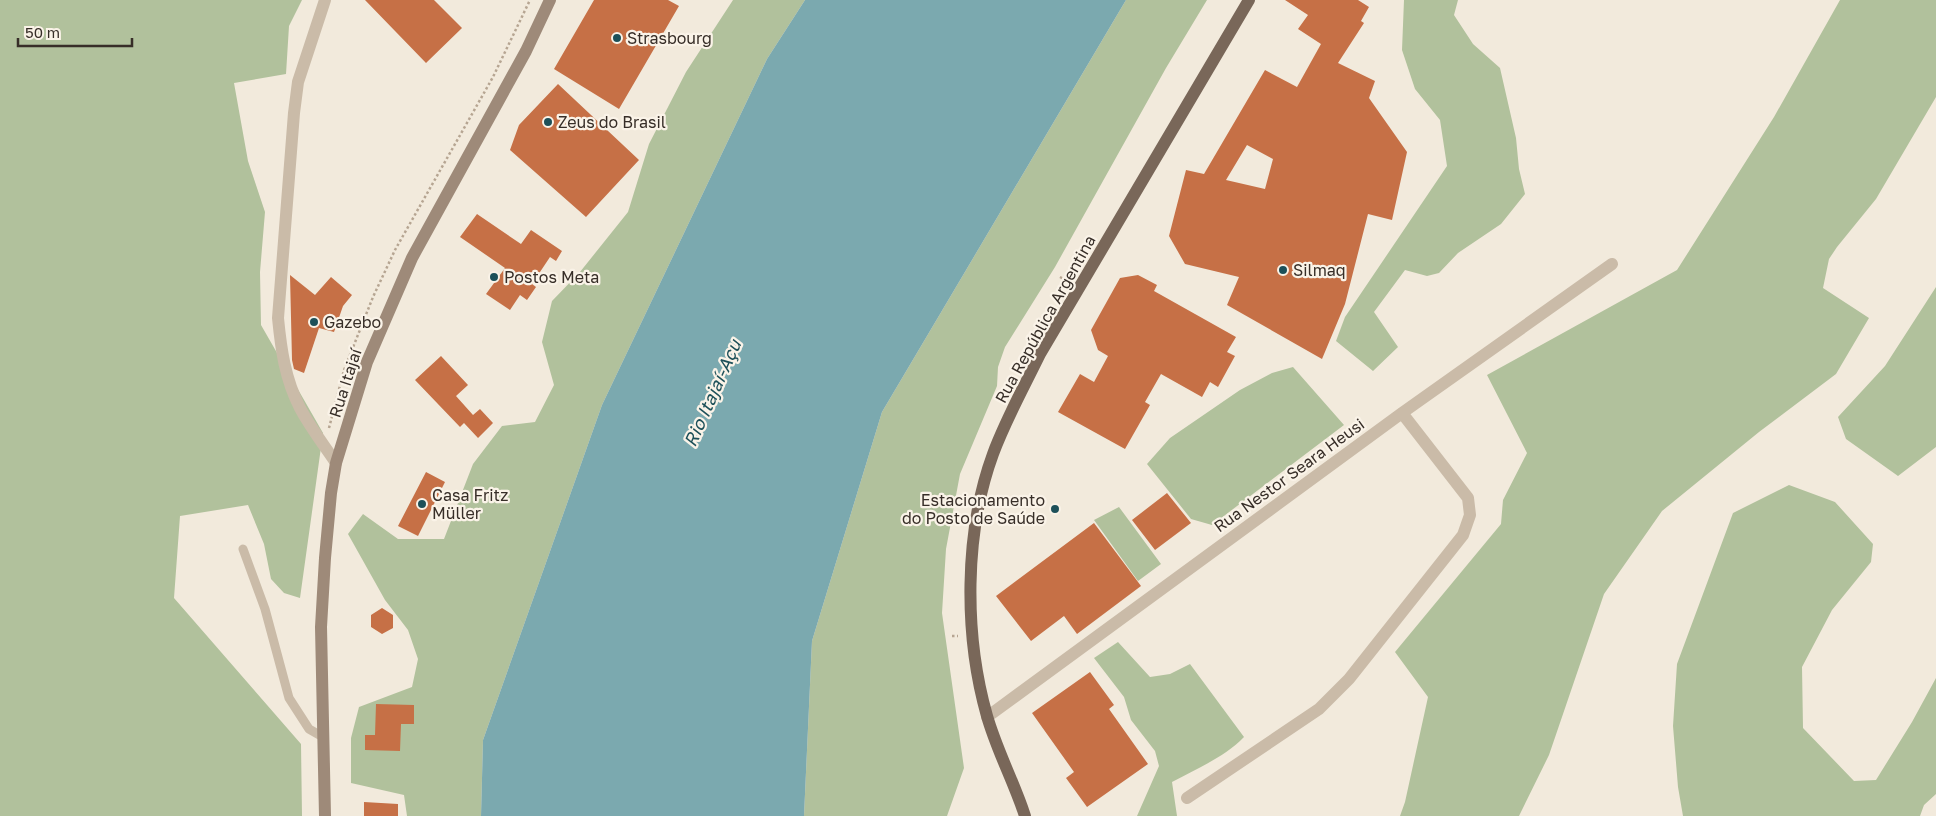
<svg xmlns="http://www.w3.org/2000/svg" width="1936" height="816" font-family="'Golos Text',sans-serif">
  <style>
    .green { fill: #b1c19c }
    .water { fill: #7ba9af }
    .building { fill: #c67046; fill-rule: evenodd }
    .lines { fill: none; stroke-linecap: round; stroke-linejoin: round }
    .path { stroke: #b6a592; stroke-width: 2.5; stroke-dasharray: 2.5 2.5; stroke-linecap: butt }
    .lane { stroke: #cabba8; stroke-width: 9 }
    .street { stroke: #cabba8; stroke-width: 12 }
    .secondary { stroke: #9e8a79; stroke-width: 12 }
    .primary { stroke: #796759; stroke-width: 12 }
    .poi-dot { fill: #1d5059; stroke: #faf3e8; stroke-width: 2 }
    .labels { text-anchor: middle; dominant-baseline: central; stroke-width: 4.5; stroke-linejoin: round; paint-order: stroke }
    .poi-label { font-size: 16px; fill: #372e28; stroke: #faf3e8; text-anchor: start }
    .street-label { font-size: 16px; fill: #372e28; stroke: #faf3e8 }
    .water-label { font-size: 18px; font-style: italic; fill: #1d5059; stroke: #faf3e8 }
  </style>
  <rect width="100%" height="100%" fill="#f2eadc"/>
  <path class="green" d="M0 0H302L289 26 286 74 234 83 248 161 265 212 260 272 261 325 323 433 300 598 284 593 271 579 264 544 248 505 180 516 174 598 301 744 302 816H0Z
    M733 0H805L767 59 602 405 483 740 481 816H407L404 795 351 783V738L359 707 412 687 418 659 408 630 385 600 348 534 363 514 398 539H444L473 464 502 426 535 422 554 385 542 342 552 301 580 272 628 212 649 144 686 72Z
    M1126 0H1207L1166 68 1055 267 1005 347 998 367 997 386 960 474 946 549 942 613 964 768 947 816H804L812 641 882 412Z
    M1404 0H1458L1454 15 1473 44 1500 68 1516 138 1519 169 1525 194 1501 224 1458 253 1439 273 1427 276 1405 270 1374 312 1398 347 1373 371 1336 341 1345 317 1447 166 1440 120 1415 89 1402 50Z
    M1840 0H1936V97L1876 199 1837 247 1829 259 1823 288 1869 318 1836 374 1759 432 1662 511 1604 594 1549 755 1519 816H1400L1405 802 1428 697 1395 652 1501 524 1503 500 1527 453 1487 375 1677 270 1774 117Z
    M1936 287V447L1898 476 1846 439 1838 417 1885 366Z
    M1293 367 1344 425 1212 525 1191 519 1147 464 1170 438 1240 390 1272 373Z
    M1789 485 1835 502 1873 544 1871 562 1832 610 1802 667 1803 728 1854 781 1876 780 1912 722 1936 678V794L1924 805 1920 816H1683L1678 787 1673 726 1677 664 1733 513Z
    M1119 507 1161 564 1138 581 1094 520Z
    M1118 642 1150 677 1170 674 1190 664 1244 737C1225 757 1196 769 1172 782L1177 816H1137L1159 766 1155 751 1131 720 1124 697 1094 658Z"/>
  <path class="water" d="M805 0H1126L882 412 812 641 804 816H481L483 740 602 405 767 59Z"/>
  <path class="building" d="M365 0H434L462 28 426 63Z
    M594 0H668L679 6 619 109 554 69Z
    M1285 0H1358L1369 7 1361 21 1364 23 1338 63 1375 81 1369 98 1407 152 1392 220 1368 214 1345 304 1322 359 1227 305 1239 277 1185 264 1169 236 1186 170 1204 174 1265 70 1297 87 1321 44 1298 29 1308 15ZM1247 145 1273 159 1265 189 1226 180Z
    M558 84 639 160 586 217 510 150 519 125Z
    M477 214 521 244 531 230 562 251 556 261 550 257 532 284 536 287 527 300 520 295 510 310 486 294 505 268 460 237Z
    M290 275 315 295 331 277 352 295 343 306 334 332 319 328 304 373 294 369 292 360Z
    M1138 275 1157 285 1154 291 1236 337 1227 352 1235 356 1218 387 1210 382 1202 397 1161 374 1145 402 1150 405 1125 449 1058 412 1080 374 1094 382 1108 356 1098 350 1091 330 1120 278Z
    M441 356 468 385 456 396 473 415 480 409 493 423 478 438 464 423 460 427 415 380Z
    M426 472 445 482 418 536 398 526Z
    M1167 493 1191 523 1155 550 1132 520Z
    M1094 523 1141 586 1077 634 1064 616 1031 641 996 596Z
    M382 608 393 615V628L382 634 371 627V615Z
    M1090 672 1114 705 1109 709 1148 764 1087 807 1066 778 1074 772 1032 713Z
    M376 704 414 705V724H401L400 751 365 750V735H375Z
    M364 802 398 804V816H364Z"/>
  <g class="lines">
    <path class="path" d="M1060 277 1067 281
      M329 428 344 370 373 297 395 250 493 77 530 0
      M952 636H958"/>
    <path class="lane" d="M243 549 265 609 289 698 309 729 323 737"/>
    <path class="street" d="M325 0 298 82 294 113 278 318C281 349 285 379 300 408 310 427 324 445 336 463
      M987 717 1402 413 1612 264
      M1187 798 1319 709 1349 679 1463 535 1470 515 1468 498 1402 413"/>
    <path class="secondary" d="M325 816 321 627 325 558 331 493 336 463 367 362 412 258 526 51 550 0"/>
    <path class="primary" d="M1025 816C1014 782 997 751 987 716 964 635 964 533 993 454 1006 419 1024 387 1040 354L1249 0"/>
  </g>
  <g class="poi-dot">
    <circle cx="617" cy="38" r="5"/>
    <circle cx="548" cy="122" r="5"/>
    <circle cx="1283" cy="270" r="5"/>
    <circle cx="494" cy="277" r="5"/>
    <circle cx="314" cy="322" r="5"/>
    <circle cx="422" cy="504" r="5"/>
    <circle cx="1055" cy="509" r="5"/>
  </g>
  <g class="labels">
    <g class="poi-label">
      <text x="627" y="38">Strasbourg</text>
      <text x="558" y="122">Zeus do Brasil</text>
      <text x="1293" y="270">Silmaq</text>
      <text x="504" y="277">Postos Meta</text>
      <text x="324" y="322">Gazebo</text>
      <text x="432" y="495">Casa Fritz<tspan x="432" dy="18">Müller</tspan></text>
      <text x="1045" y="500" text-anchor="end">Estacionamento<tspan x="1045" dy="18">do Posto de Saúde</tspan></text>
    </g>
    <g class="street-label">
      <text transform="translate(1045 319) rotate(-61)">Rua República Argentina</text>
      <text transform="translate(345 383) rotate(-72)">Rua Itajaí</text>
      <text transform="translate(1289 475) rotate(-36)">Rua Nestor Seara Heusi</text>
    </g>
    <g class="water-label">
      <text transform="translate(712 393) rotate(-66)">Rio Itajaí-Açu</text>
    </g>
  </g>
  <path d="M18 38v8h114v-8" fill="none" stroke="#372e28" stroke-width="2.5"/>
  <text x="25" y="38" font-size="15" fill="#372e28" stroke="#faf3e8" stroke-width="4" paint-order="stroke">50 m</text>
</svg>
